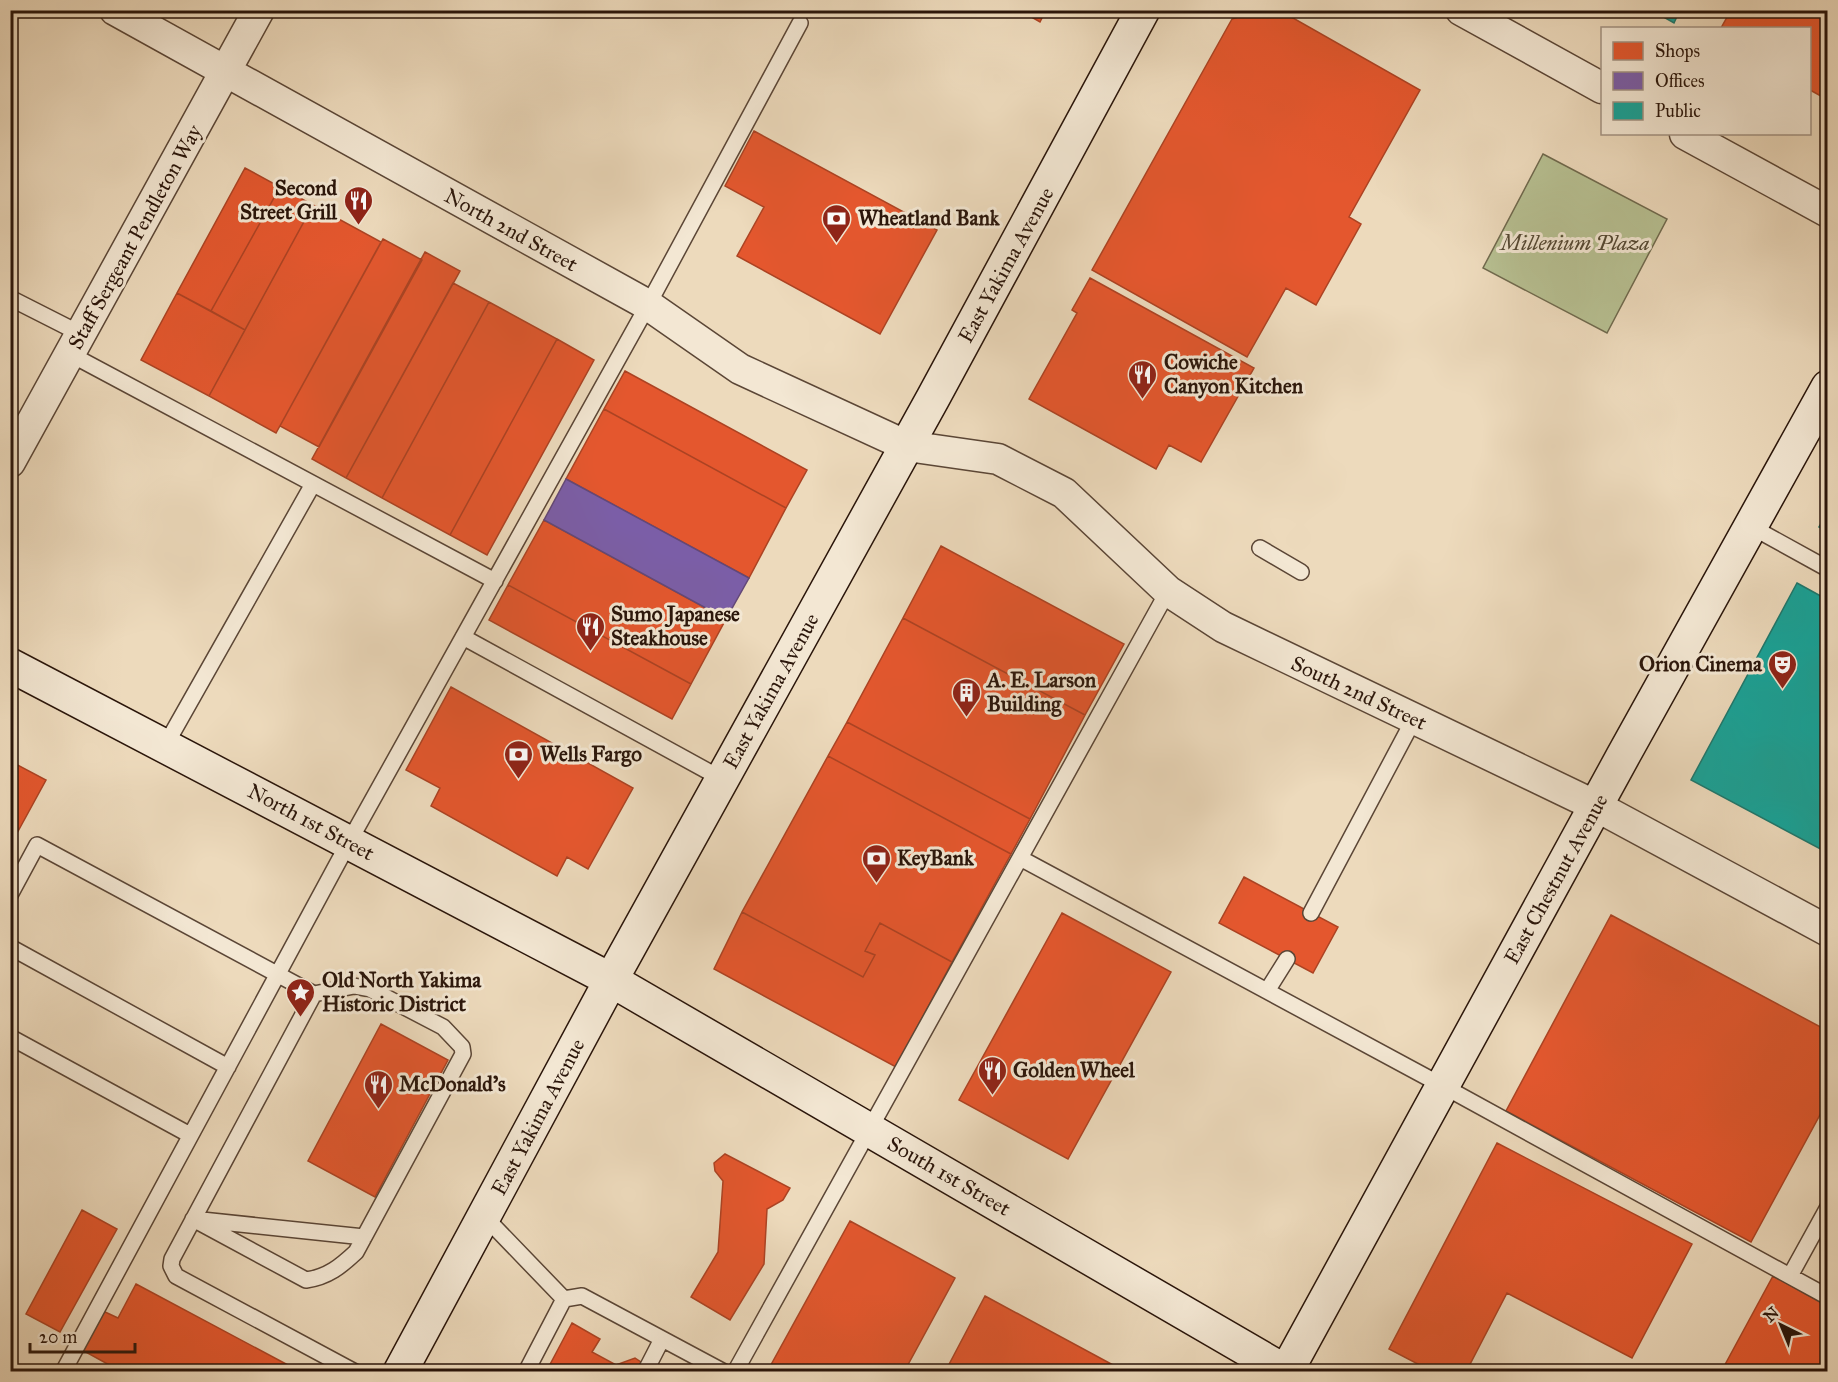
<svg xmlns="http://www.w3.org/2000/svg" width="1838" height="1382" font-family="'IM FELL Great Primer',serif">
  <style>
    .green { fill: #b7c092; stroke: #706a4e; stroke-width: 1.5 }
    .shops { fill: #e4572e; stroke: #ac4323; stroke-width: 1.5 }
    .offices { fill: #7b5ea7; stroke: #634878; stroke-width: 1.5 }
    .public { fill: #17a398; stroke: #1d786d; stroke-width: 1.5 }
    .lines { fill: none; stroke-linecap: round; stroke-linejoin: round }
    .lane-casing { stroke: #5b4636; stroke-width: 18 }
    .street-casing { stroke: #5b4636; stroke-width: 33 }
    .secondary-casing { stroke: #2a150a; stroke-width: 36 }
    .lane { stroke: #f3e7d3; stroke-width: 15 }
    .street { stroke: #f3e7d3; stroke-width: 30 }
    .secondary { stroke: #f3e7d3; stroke-width: 33 }
    .labels { text-anchor: middle; dominant-baseline: central; stroke-width: 6; stroke-linejoin: round; paint-order: stroke }
    .poi-label { font-size: 21px; font-weight: bold; fill: #2a150a; stroke: #f3e7d3; text-anchor: start }
    .street-label { font-size: 21px; fill: #2a150a; stroke: #f3e7d3 }
    .park-label { font-size: 21px; font-style: italic; fill: #544833; stroke: #f3e7d3 }
  </style>
  <rect width="100%" height="100%" fill="#eddabc"/>
  <filter id="stains"><feTurbulence type="fractalNoise" baseFrequency=".00333" numOctaves="4"/><feColorMatrix values="0 0 0 0 .2 0 0 0 0 .09 0 0 0 0 .02 0 0 0 .5 -.17"/></filter>
  <radialGradient id="worn" r=".72"><stop offset=".6" stop-color="#630" stop-opacity="0"/><stop offset="1" stop-color="#630" stop-opacity=".3"/></radialGradient>
  <path class="green" d="M1543 154 1667 219 1607 333 1483 268Z"/>
  <path class="shops" d="M1019 10H1046L1040 22Z
    M1260 10H1279L1420 90 1349 217 1361 224 1316 305 1286 288 1247 357 1092 270 1232 19Z
    M1731 10H1828V100L1810 90V28H1721Z
    M754 131 937 230 880 334 737 256 764 207 725 186Z
    M245 168 280 187 211 311 177 293Z
    M280 187 313 205 245 330 211 311Z
    M313 205 381 242 276 433 209 396Z
    M383 239 422 260 319 447 280 426Z
    M425 252 460 271 346 478 312 459Z
    M1090 278 1254 368 1201 462 1169 445 1156 469 1029 399 1077 313 1072 310Z
    M453 283 489 302 382 498 346 478Z
    M177 293 245 330 209 396 141 360Z
    M489 302 557 339 450 535 382 498Z
    M557 339 594 360 487 555 450 535Z
    M625 371 807 470 786 508 604 409Z
    M604 409 786 508 749 578 566 479Z
    M544 520 726 619 691 684 508 585Z
    M941 546 1124 644 1085 715 903 618Z
    M508 585 691 684 672 719 489 620Z
    M903 618 1085 715 1030 819 847 722Z
    M451 687 633 788 588 869 567 857 557 876 431 806 440 788 406 770Z
    M847 722 1030 819 1011 854 828 756Z
    M828 756 1011 854 952 962 880 923 865 951 875 955 863 977 742 912Z
    M10 761 46 780 10 846Z
    M1244 877 1338 927 1313 973 1219 923Z
    M742 912 863 977 875 955 865 951 880 923 952 962 896 1067 714 969Z
    M1062 913 1171 972 1068 1159 959 1100Z
    M1611 915 1828 1031V1100L1751 1242 1506 1111Z
    M381 1024 448 1060 375 1197 308 1161Z
    M1497 1143 1692 1244 1632 1358 1507 1293 1466 1372H1433L1389 1349Z
    M725 1154 790 1188 783 1200 767 1209 764 1264 730 1320 691 1297 718 1252 723 1181 715 1171 714 1163Z
    M82 1210 117 1229 60 1332 26 1314Z
    M850 1221 955 1278 904 1372H767Z
    M1773 1276 1828 1306V1372H1721Z
    M136 1284 301 1372H122L82 1350 103 1311 118 1318Z
    M985 1296 1126 1372H945Z
    M572 1323 600 1339 592 1352 616 1365 635 1358 656 1372H546Z"/>
  <path class="offices" d="M566 479 749 578 726 619 544 520Z"/>
  <path class="public" d="M1651 10H1680L1674 23Z
    M1828 511V532L1819 527Z
    M1797 583 1828 600V853L1691 780Z"/>
  <g class="lines">
    <defs>
      <path id="lane" d="M10 298 81 334
        M70 354 495 581
        M1750 526 1828 569
        M1260 548 1301 572
        M463 637 722 779
        M165 746 313 484
        M1020 858 1443 1086 1828 1297
        M10 895 37 845 314 994 172 1259 171 1266 176 1276 355 1372
        M1311 913 1414 719
        M10 947 228 1067
        M1267 991 1287 959
        M10 1037 190 1135
        M484 1216 564 1299 526 1372
        M193 1219 306 1280C328 1277 341 1266 356 1252L463 1054 462 1047 443 1027 370 989 354 986 314 994
        M202 1220 364 1237
        M1790 1276 1828 1207
        M564 1299 582 1296 724 1372
        M63 1372 349 842 648 305 800 23
        M645 1372 662 1339
        M735 1372 1168 591"/>
      <path id="street" d="M115 10 648 305 740 369 907 446 998 459 1064 493 1168 591 1223 627 1596 806 1828 931
        M1461 10 1602 88
        M1685 134 1828 212
        M10 462 259 10"/>
      <path id="secondary" d="M10 665 611 980 1286 1372
        M400 1372 611 980 933 398 1143 10
        M1286 1372 1623 756 1828 387"/>
    </defs>
    <use href="#lane" class="lane-casing"/>
    <use href="#street" class="street-casing"/>
    <use href="#secondary" class="secondary-casing"/>
    <use href="#lane" class="lane"/>
    <use href="#street" class="street"/>
    <use href="#secondary" class="secondary"/>
  </g>
  <defs>
    <symbol id="restaurant-pin" viewBox="-11 -11 22 30"><path d="M0 17L-7.5 6A9.5 9.5 0 1 1 7.5 6Z" fill="#8f2418" stroke="#f3e7d3"/><path d="M-5-6h1v4h1v-4h1v4h1v-4h1v5L-1.5 .5V6h-2V.5L-5-1ZM5-6V6H3V1.5H1.5Q1.5-4 5-6Z" fill="#fff"/></symbol>
    <symbol id="bank-pin" viewBox="-11 -11 22 30"><path d="M0 17L-7.5 6A9.5 9.5 0 1 1 7.5 6Z" fill="#8f2418" stroke="#f3e7d3"/><path d="M-6-4H6V4H-6ZM0-2.3a2.3 2.3 0 1 0 0 4.6a2.3 2.3 0 1 0 0-4.6Z" fill="#fff"/></symbol>
    <symbol id="theatre-pin" viewBox="-11 -11 22 30"><path d="M0 17L-7.5 6A9.5 9.5 0 1 1 7.5 6Z" fill="#8f2418" stroke="#f3e7d3"/><path d="M-5-5.5Q0-4 5-5.5V0Q5 5 0 6Q-5 5-5 0ZM-3.3-2.5H-1v1.5H-3.3ZM1-2.5H3.3v1.5H1ZM-2.8 1Q0 5.5 2.8 1Z" fill="#fff"/></symbol>
    <symbol id="building-pin" viewBox="-11 -11 22 30"><path d="M0 17L-7.5 6A9.5 9.5 0 1 1 7.5 6Z" fill="#8f2418" stroke="#f3e7d3"/><path d="M-4-6H4V6H1V3H-1V6H-4ZM-2.5-4.3h1.7v1.8h-1.7ZM.8-4.3h1.7v1.8H.8ZM-2.5-1h1.7V.8h-1.7ZM.8-1h1.7V.8H.8Z" fill="#fff"/></symbol>
    <symbol id="sight-pin" viewBox="-11 -11 22 30"><path d="M0 17L-7.5 6A9.5 9.5 0 1 1 7.5 6Z" fill="#8f2418" stroke="#f3e7d3"/><path d="M0-6L1.8-2.2L6-1.7L2.9 1.2L3.7 5.4L0 3.3L-3.7 5.4L-2.9 1.2L-6-1.7L-1.8-2.2Z" fill="#fff"/></symbol>
  </defs>
  <g fill-rule="evenodd">
    <use href="#restaurant-pin" x="342" y="184" width="33" height="45"/>
    <use href="#bank-pin" x="820" y="202" width="33" height="45"/>
    <use href="#restaurant-pin" x="1126" y="358" width="33" height="45"/>
    <use href="#restaurant-pin" x="574" y="610" width="33" height="45"/>
    <use href="#theatre-pin" x="1766" y="648" width="33" height="45"/>
    <use href="#building-pin" x="950" y="676" width="33" height="45"/>
    <use href="#bank-pin" x="502" y="738" width="33" height="45"/>
    <use href="#bank-pin" x="860" y="842" width="33" height="45"/>
    <use href="#sight-pin" x="284" y="976" width="33" height="45"/>
    <use href="#restaurant-pin" x="976" y="1054" width="33" height="45"/>
    <use href="#restaurant-pin" x="362" y="1068" width="33" height="45"/>
  </g>
  <g class="labels">
    <g class="poi-label">
      <text x="337" y="188" text-anchor="end">Second<tspan x="337" dy="24">Street Grill</tspan></text>
      <text x="858" y="218">Wheatland Bank</text>
      <text x="1164" y="362">Cowiche<tspan x="1164" dy="24">Canyon Kitchen</tspan></text>
      <text x="611" y="614">Sumo Japanese<tspan x="611" dy="24">Steakhouse</tspan></text>
      <text x="1762" y="664" text-anchor="end">Orion Cinema</text>
      <text x="987" y="680">A. E. Larson<tspan x="987" dy="24">Building</tspan></text>
      <text x="540" y="754">Wells Fargo</text>
      <text x="897" y="858">KeyBank</text>
      <text x="322" y="980">Old North Yakima<tspan x="322" dy="24">Historic District</tspan></text>
      <text x="1013" y="1070">Golden Wheel</text>
      <text x="399" y="1084">McDonald's</text>
    </g>
    <g class="street-label">
      <text transform="translate(511 230) rotate(29)">North 2nd Street</text>
      <text transform="translate(135 237) rotate(-61)">Staff Sergeant Pendleton Way</text>
      <text transform="translate(1006 265) rotate(-61)">East Yakima Avenue</text>
      <text transform="translate(771 691) rotate(-61)">East Yakima Avenue</text>
      <text transform="translate(1359 693) rotate(25)">South 2nd Street</text>
      <text transform="translate(311 822) rotate(28)">North 1st Street</text>
      <text transform="translate(1556 879) rotate(-61)">East Chestnut Avenue</text>
      <text transform="translate(538 1117) rotate(-62)">East Yakima Avenue</text>
      <text transform="translate(949 1176) rotate(30)">South 1st Street</text>
    </g>
    <g class="park-label">
      <text x="1575" y="243">Millenium Plaza</text>
    </g>
  </g>
  <rect width="1838" height="1382" fill="none" stroke="#eddabc" stroke-width="36"/>
  <rect x="12" y="12" width="1814" height="1358" fill="none" stroke="#2a150a" stroke-width="3"/>
  <rect x="18" y="18" width="1802" height="1346" fill="none" stroke="#2a150a" stroke-width="1.5"/>
  <rect x="1601" y="27" width="210" height="108" fill="#f3e7d3" stroke="#a39383" stroke-width="1.5"/>
  <rect x="1613" y="42" width="30" height="18" fill="#e4572e" stroke="#a39383" stroke-width="1.5"/>
  <text x="1655" y="57" font-size="18" fill="#2a150a">Shops</text>
  <rect x="1613" y="72" width="30" height="18" fill="#7b5ea7" stroke="#a39383" stroke-width="1.5"/>
  <text x="1655" y="87" font-size="18" fill="#2a150a">Offices</text>
  <rect x="1613" y="102" width="30" height="18" fill="#17a398" stroke="#a39383" stroke-width="1.5"/>
  <text x="1655" y="117" font-size="18" fill="#2a150a">Public</text>
  <g transform="translate(1781 1325) rotate(317)" stroke="#f3e7d3" stroke-width="4.5" paint-order="stroke">
  <path d="M0-4.5L10 22L0 15L-10 22Z" fill="#2a150a"/>
  <text y="-9" font-size="16" font-weight="bold" text-anchor="middle" fill="#2a150a">N</text>
  </g>
  <path d="M30 1343v9h105v-9" fill="none" stroke="#2a150a" stroke-width="3"/>
  <text x="39" y="1343" font-size="18" fill="#2a150a" stroke="#f3e7d3" stroke-width="4.5" paint-order="stroke">20 m</text>
  <rect width="100%" height="100%" filter="url(#stains)"/>
  <rect width="100%" height="100%" fill="url(#worn)"/>
</svg>
